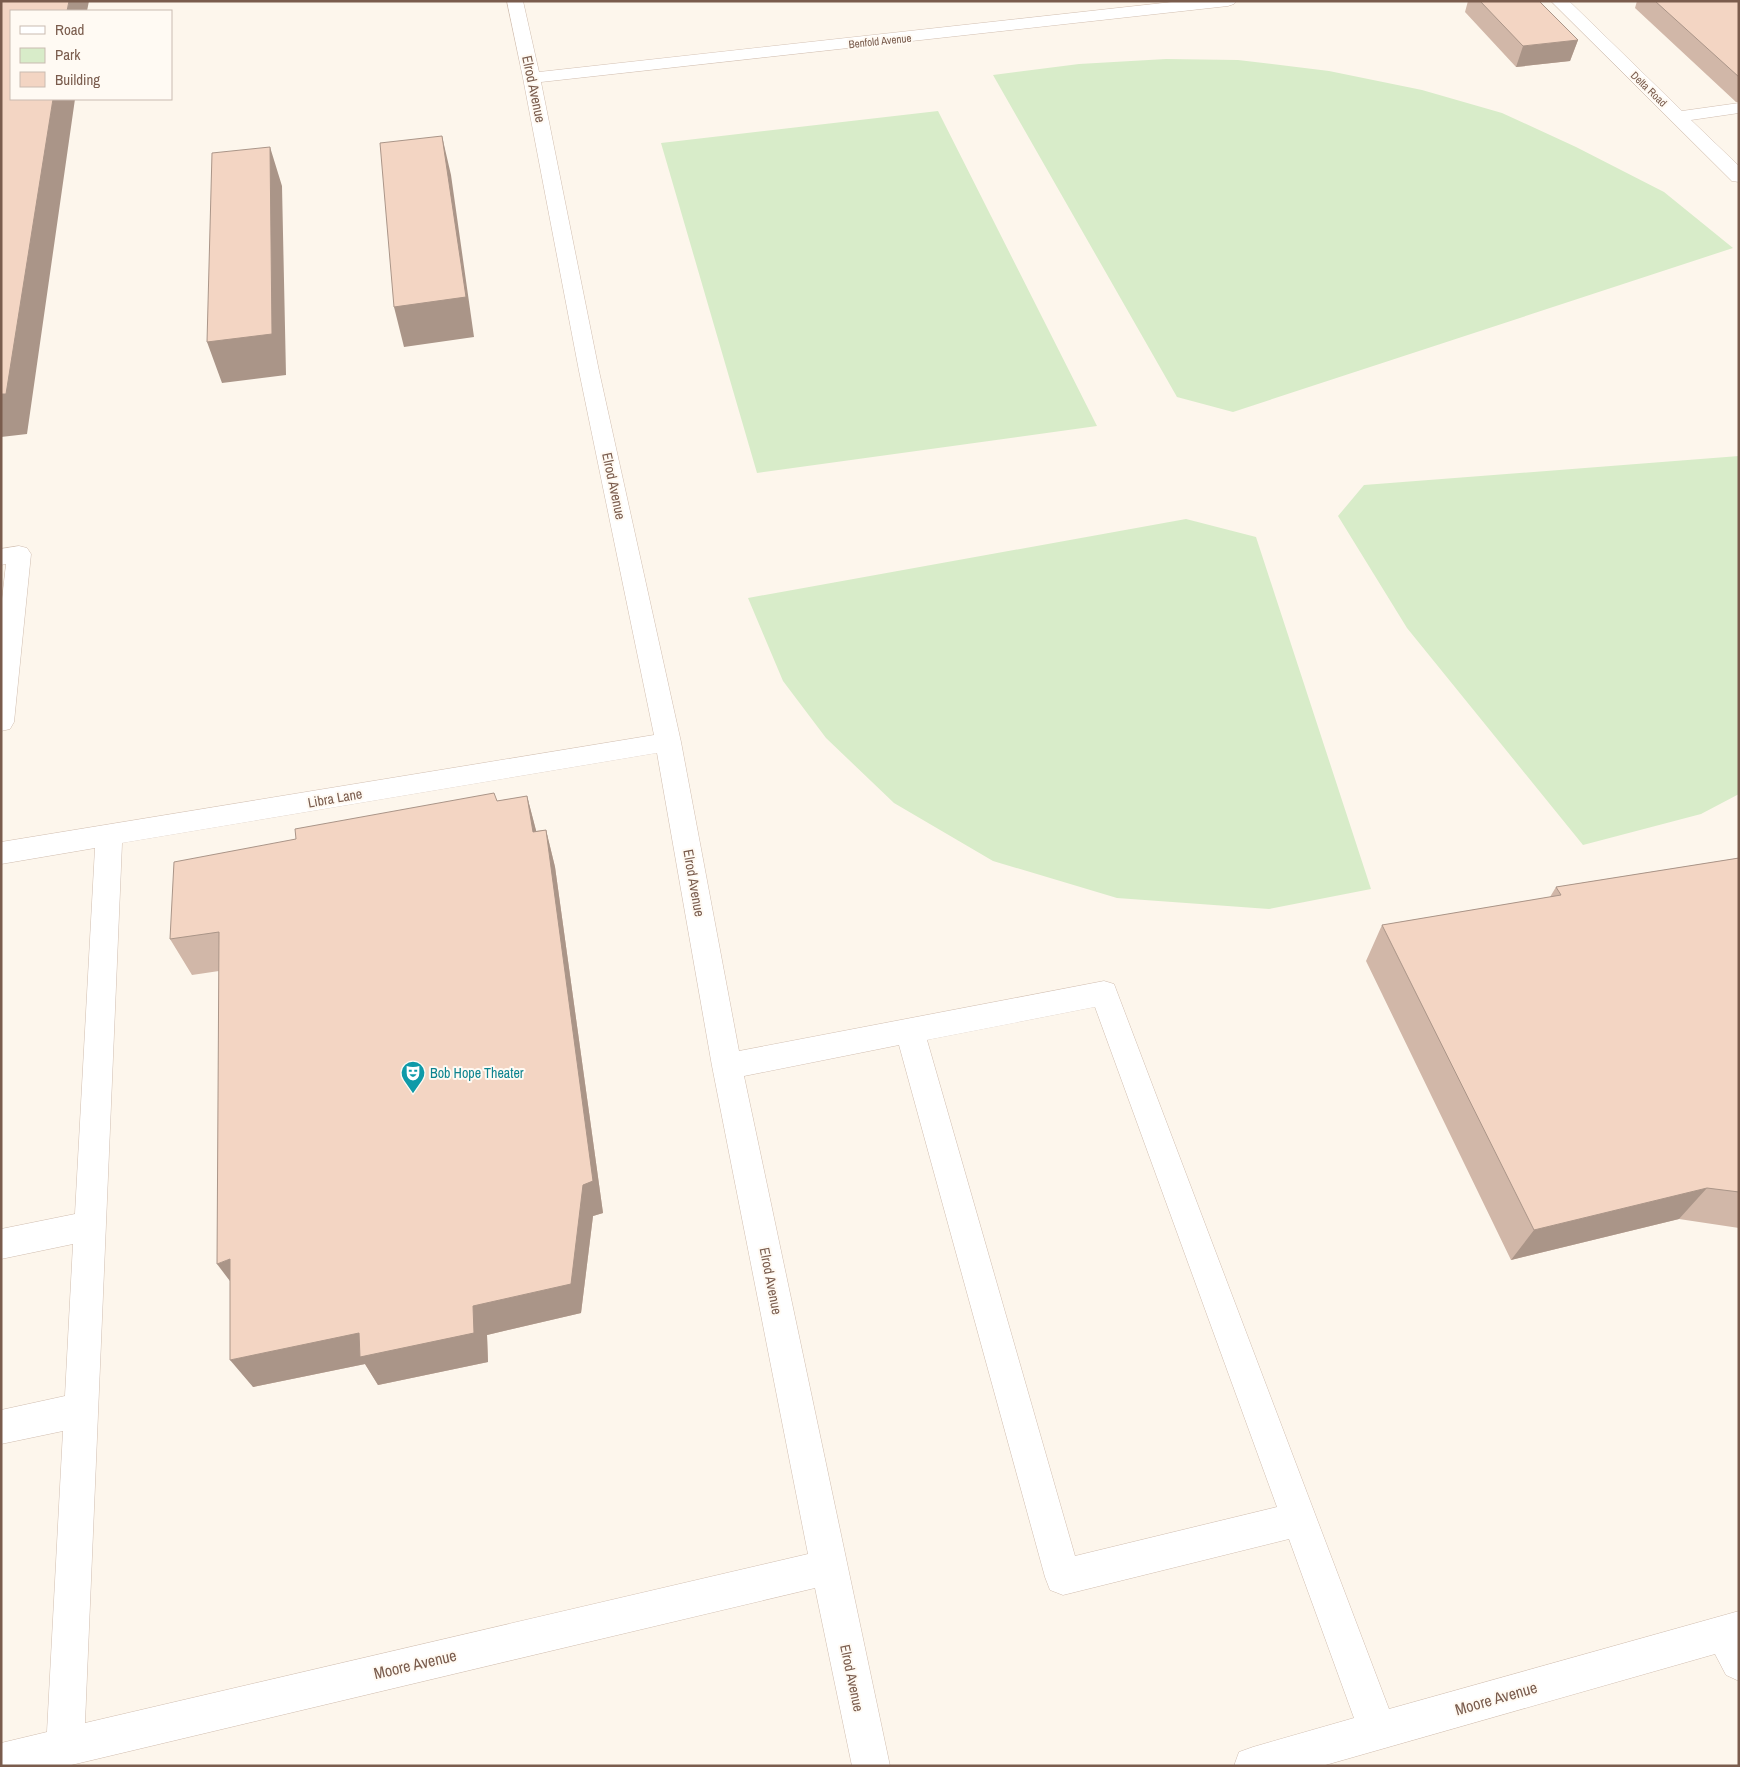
<svg xmlns="http://www.w3.org/2000/svg" width="1740" height="1767" font-family="'Archivo Narrow',sans-serif">
  <style>
    .green { fill: #d8ecc9 }
    .lines { fill: none; stroke-linecap: round; stroke-linejoin: round }
    .minor-casing { stroke: #d1beb0; stroke-width: 1 }
    .minor { fill: #fff; fill-rule: evenodd }
    .wall { fill: #d1b7a8 }
    .shaded-wall { fill: #aa9588 }
    .building { fill: #f3d5c3; stroke: #aa9588 }
    .labels { text-anchor: middle; dominant-baseline: central; stroke-width: 4; stroke-linejoin: round; paint-order: stroke }
    .far-street-label { font-size: 11px; fill: #7a5c4d; stroke: #fffaf3 }
    .street-label { font-size: 14px; fill: #7a5c4d; stroke: #fffaf3 }
    .culture-label { font-size: 14px; fill: #0d838f; stroke: #fffaf3; text-anchor: start }
    .near-street-label { font-size: 16px; fill: #7a5c4d; stroke: #fffaf3 }
  </style>
  <rect width="100%" height="100%" fill="#fdf6ec"/>
  <path class="green" d="M1166 59 1238 60 1329 71 1422 90 1502 113 1576 147 1664 192 1733 248 1233 412 1177 397 993 75 1079 64Z
    M938 111 1097 426 757 473 661 143Z
    M1739 456V794L1701 814 1583 845 1407 628 1338 516 1364 485Z
    M1186 519 1256 537 1371 889 1269 909 1117 898 993 861 894 803 826 738 783 681 748 598Z"/>
  <g class="lines">
    <defs>
      <path id="minor" d="M507 1H523L539 72 1181 1H1236L1234 4 1228 6 541 82 599 371 681 742 739 1051 1104 981 1114 984 1389 1709 1739 1611V1681L1726 1675 1715 1654 1322 1766H1234L1239 1752 1253 1747 1354 1718 1289 1539 1063 1595 1050 1590 1045 1577 899 1045 744 1076 890 1766H852L815 1588 67 1766H1V1743L47 1732 63 1431 1 1444V1410L65 1396 73 1244 1 1259V1229L75 1214 95 848 1 864V842L654 735 579 371 523 78ZM657 753 712 1066 808 1554 85 1723 122 843ZM1095 1007 1277 1507 1075 1556 927 1040Z
        M1551 1H1569L1682 111 1739 103V113L1691 120 1739 166V182L1732 181Z
        M19 546 27 548 31 554 14 722 10 729 1 731V608L6 564 1 565V549Z"/>
    </defs>
    <use href="#minor" class="minor-casing"/>
    <use href="#minor" class="minor"/>
  </g>
  <path class="wall" d="M1468 1H1539L1578 40 1570 61 1516 67 1465 12Z
    M1637 1H1739V102H1736L1635 8Z
    M527 796 536 831 546 830 555 867 603 1213 593 1216 581 1313 487 1335 488 1362 378 1385 365 1364 253 1387 230 1281 219 971 192 975 170 939 497 801Z
    M1739 858V1228L1679 1219 1511 1260 1366 961 1382 925 1550 897 1556 887Z"/>
  <path class="shaded-wall" d="M69 1H89L87 11H67Z
    M1578 40 1570 61 1516 67 1523 46Z
    M53 99H75L27 434 1 437V394Z
    M442 136 451 175 474 337 404 347 394 307Z
    M270 147 282 186 286 375 222 383 207 342Z
    M527 796 537 834 533 832Z
    M546 830 555 867 603 1213 593 1216 581 1313 487 1335 488 1362 378 1385 365 1364 253 1387 230 1360 473 1306Z
    M1707 1188 1679 1219 1511 1260 1534 1230Z
    M230 1259 239 1293 217 1264Z"/>
  <path class="building" d="M1 1H69L67 11H11V99H53L6 394H1Z
    M1480 1H1539L1578 40 1523 46Z
    M1655 1H1739V77Z
    M442 136 466 297 394 307 380 143Z
    M270 147 272 334 207 342 212 153Z
    M494 793 497 801 527 796 533 832 546 830 593 1181 583 1185 571 1284 473 1306 474 1333 360 1357 359 1333 230 1360V1259L217 1264 219 932 170 939 174 862 296 839 295 829Z
    M1739 858V1192L1707 1188 1534 1230 1382 925 1561 895 1556 887Z"/>
  <defs>
    <symbol id="theatre-pin" viewBox="-11 -11 22 30"><path d="M0 17L-7.5 6A9.5 9.5 0 1 1 7.5 6Z" fill="#0f9aa8" stroke="#fffaf3"/><path d="M-5-5.5Q0-4 5-5.5V0Q5 5 0 6Q-5 5-5 0ZM-3.3-2.5H-1v1.5H-3.3ZM1-2.5H3.3v1.5H1ZM-2.8 1Q0 5.5 2.8 1Z" fill="#fff"/></symbol>
  </defs>
  <g fill-rule="evenodd">
    <use href="#theatre-pin" x="399" y="1059" width="28" height="38"/>
  </g>
  <g class="labels">
    <g class="far-street-label">
      <text transform="translate(880 41) rotate(-6)">Benfold Avenue</text>
      <text transform="translate(1649 89) rotate(44)">Delta Road</text>
    </g>
    <g class="street-label">
      <text transform="translate(534 89) rotate(78)">Elrod Avenue</text>
      <text transform="translate(614 486) rotate(78)">Elrod Avenue</text>
      <text transform="translate(335 798) rotate(-10)">Libra Lane</text>
      <text transform="translate(694 883) rotate(80)">Elrod Avenue</text>
      <text transform="translate(771 1281) rotate(79)">Elrod Avenue</text>
      <text transform="translate(852 1678) rotate(78)">Elrod Avenue</text>
    </g>
    <g class="culture-label">
      <text x="430" y="1073">Bob Hope Theater</text>
    </g>
    <g class="near-street-label">
      <text transform="translate(415 1664) rotate(-13)">Moore Avenue</text>
      <text transform="translate(1496 1698) rotate(-16)">Moore Avenue</text>
    </g>
  </g>
  <rect width="1740" height="1767" fill="none" stroke="#7a5c4d" stroke-width="5"/>
  <rect x="10" y="10" width="162" height="90" fill="#fffaf3" stroke="#cabbb1"/>
  <rect x="20" y="26" width="25" height="8" fill="#ffffff" stroke="#cabbb1"/>
  <text x="55" y="35" font-size="15" fill="#7a5c4d">Road</text>
  <rect x="20" y="48" width="25" height="15" fill="#d8ecc9" stroke="#cabbb1"/>
  <text x="55" y="60" font-size="15" fill="#7a5c4d">Park</text>
  <rect x="20" y="72" width="25" height="15" fill="#f3d5c3" stroke="#cabbb1"/>
  <text x="55" y="85" font-size="15" fill="#7a5c4d">Building</text>
</svg>
